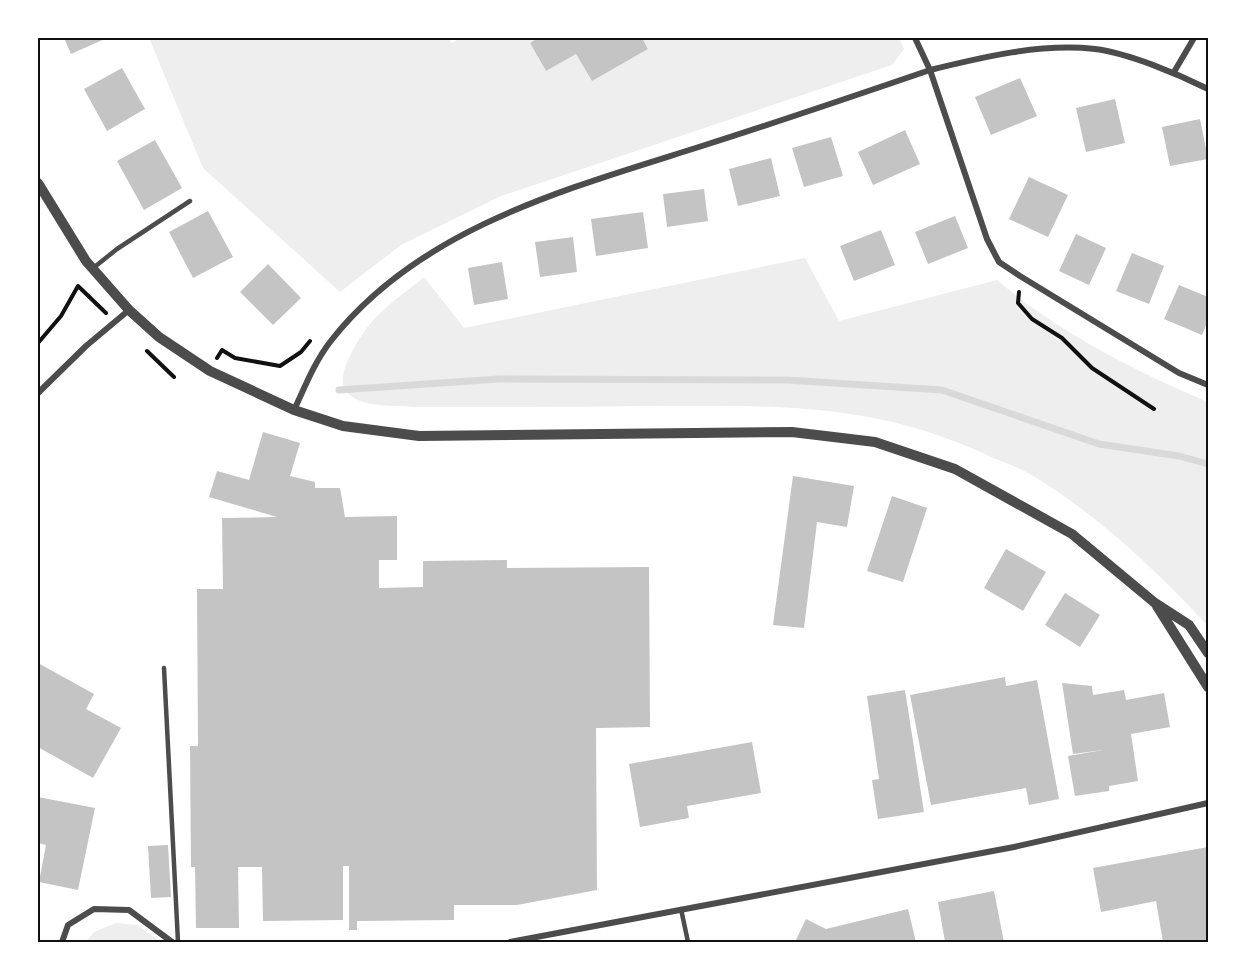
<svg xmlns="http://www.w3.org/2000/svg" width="1246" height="980" font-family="Jost,sans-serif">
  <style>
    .green { fill: #eee }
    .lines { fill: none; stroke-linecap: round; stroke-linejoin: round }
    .stream { stroke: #d9d9d9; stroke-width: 7 }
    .building { fill: #c4c4c4 }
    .path { stroke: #111; stroke-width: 4 }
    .service { stroke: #4c4c4c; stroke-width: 4.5 }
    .minor { stroke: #4c4c4c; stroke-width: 6 }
    .tertiary { stroke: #4c4c4c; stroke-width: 10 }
    .neatline { fill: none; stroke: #111; stroke-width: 2 }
  </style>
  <rect width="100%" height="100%" fill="#fff"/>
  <path class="green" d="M149 38H448L452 43 461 38H538L530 43 546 71 576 54 592 81 648 49 642 38H899L904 49 892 65 501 196 401 245 340 292 203 168Z
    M805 258 839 321 997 280C1058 332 1135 371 1208 402V626C1155 569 1098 515 1030 474 1016 466 999 461 985 454 868 401 771 406 647 406 570 407 493 407 416 407 397 405 359 409 346 391 333 375 363 331 375 318 390 303 408 290 424 277L464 328Z
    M116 923 137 925 161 942H86L94 932Z"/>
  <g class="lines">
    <path class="stream" d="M339 390 499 379 787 380 942 390 1099 444 1179 456 1208 464"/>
  </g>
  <path class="building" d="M64 38H107L71 54Z
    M538 38H642L648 49 592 81 576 54 546 71 530 43Z
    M122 68 145 109 107 131 84 89Z
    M1020 78 1037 116 991 135 975 97Z
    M1115 99 1125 143 1086 152 1076 108Z
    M1200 119 1208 159 1170 166 1162 127Z
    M905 130 920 164 873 185 858 152Z
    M831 137 843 176 804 187 792 148Z
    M155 140 182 188 144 210 117 161Z
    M771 158 780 196 738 206 729 169Z
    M1029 177 1068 195 1048 237 1009 219Z
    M704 189 708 221 667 227 663 194Z
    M208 211 233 257 193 278 169 232Z
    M643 212 648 248 596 256 591 219Z
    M955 216 968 248 928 264 915 232Z
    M881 230 895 265 854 281 840 246Z
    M1076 234 1106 248 1089 285 1059 271Z
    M573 237 577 272 540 277 535 242Z
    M1132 253 1164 266 1149 304 1116 291Z
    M502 262 508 299 474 305 468 268Z
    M268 264 301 298 273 325 240 292Z
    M1179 285 1208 297V320L1202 335 1164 319Z
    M263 432 300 443 290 476 315 482V488H340L345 517 397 516V560H379V588L423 587V561L507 560V568L649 567 650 727 596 728 597 890 517 905H454V920L357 921V930H349V866H343V920L263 921 262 867H238L239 928H196L195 867H191L190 746H198L197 589H223L222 518 277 517 209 497 217 471 249 480Z
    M793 476 854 486 847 527 817 522 804 628 773 625Z
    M892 496 927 508 903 582 867 571Z
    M1006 549 1046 572 1023 611 984 588Z
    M1065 593 1100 615 1080 647 1045 625Z
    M38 663 94 694 86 709 121 728 93 778 38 747Z
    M1005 677 1006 686 1037 680 1059 799 1029 805 1026 788 931 805 910 695Z
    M1062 683 1092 686 1093 695 1124 690 1126 700 1164 693 1170 727 1131 734 1138 781 1109 786V791L1075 796 1068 756 1103 750 1073 754Z
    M905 690 924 812 878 819 872 780 879 779 867 696Z
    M752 742 761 793 687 806 689 818 640 827 629 764Z
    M38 797 95 808 78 890 39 882 46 845 38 843Z
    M168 845 171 897 151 898 148 846Z
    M1208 847V942H1163L1156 901 1101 912 1093 868Z
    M994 891 1004 942H945L938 902Z
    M908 909 916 942H795L806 919 826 929Z"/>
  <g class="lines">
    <path class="path" d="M1019 292 1018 303 1032 319 1062 338 1092 368 1154 409
      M38 343 61 316 78 286 106 313
      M147 351 174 377
      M217 358 222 350 235 358 280 366 301 352 310 341"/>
    <path class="service" d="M92 269 117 249 190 201
      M164 668 178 942
      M681 909 688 942"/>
    <path class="minor" d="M915 38 930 70 987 239 999 262 1020 276 1179 373 1208 385
      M1174 72 1194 38
      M38 393 86 346 129 310
      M294 410C305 387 314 363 330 342 419 227 570 188 702 146 778 122 854 96 930 70 983 57 1040 43 1095 49 1128 53 1178 74 1208 89
      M62 942 68 925 94 909 129 910 172 942
      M510 942 1014 847 1208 803"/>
    <path class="tertiary" d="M38 183 86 261 129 310 159 337 210 371 294 410 343 426 419 436 792 432 875 442 955 469 1072 534 1155 603 1189 625 1208 653
      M1157 606 1208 687"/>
  </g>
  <rect width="1246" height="980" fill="none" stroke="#ffffff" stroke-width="78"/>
  <rect x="39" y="39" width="1168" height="902" class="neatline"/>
</svg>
